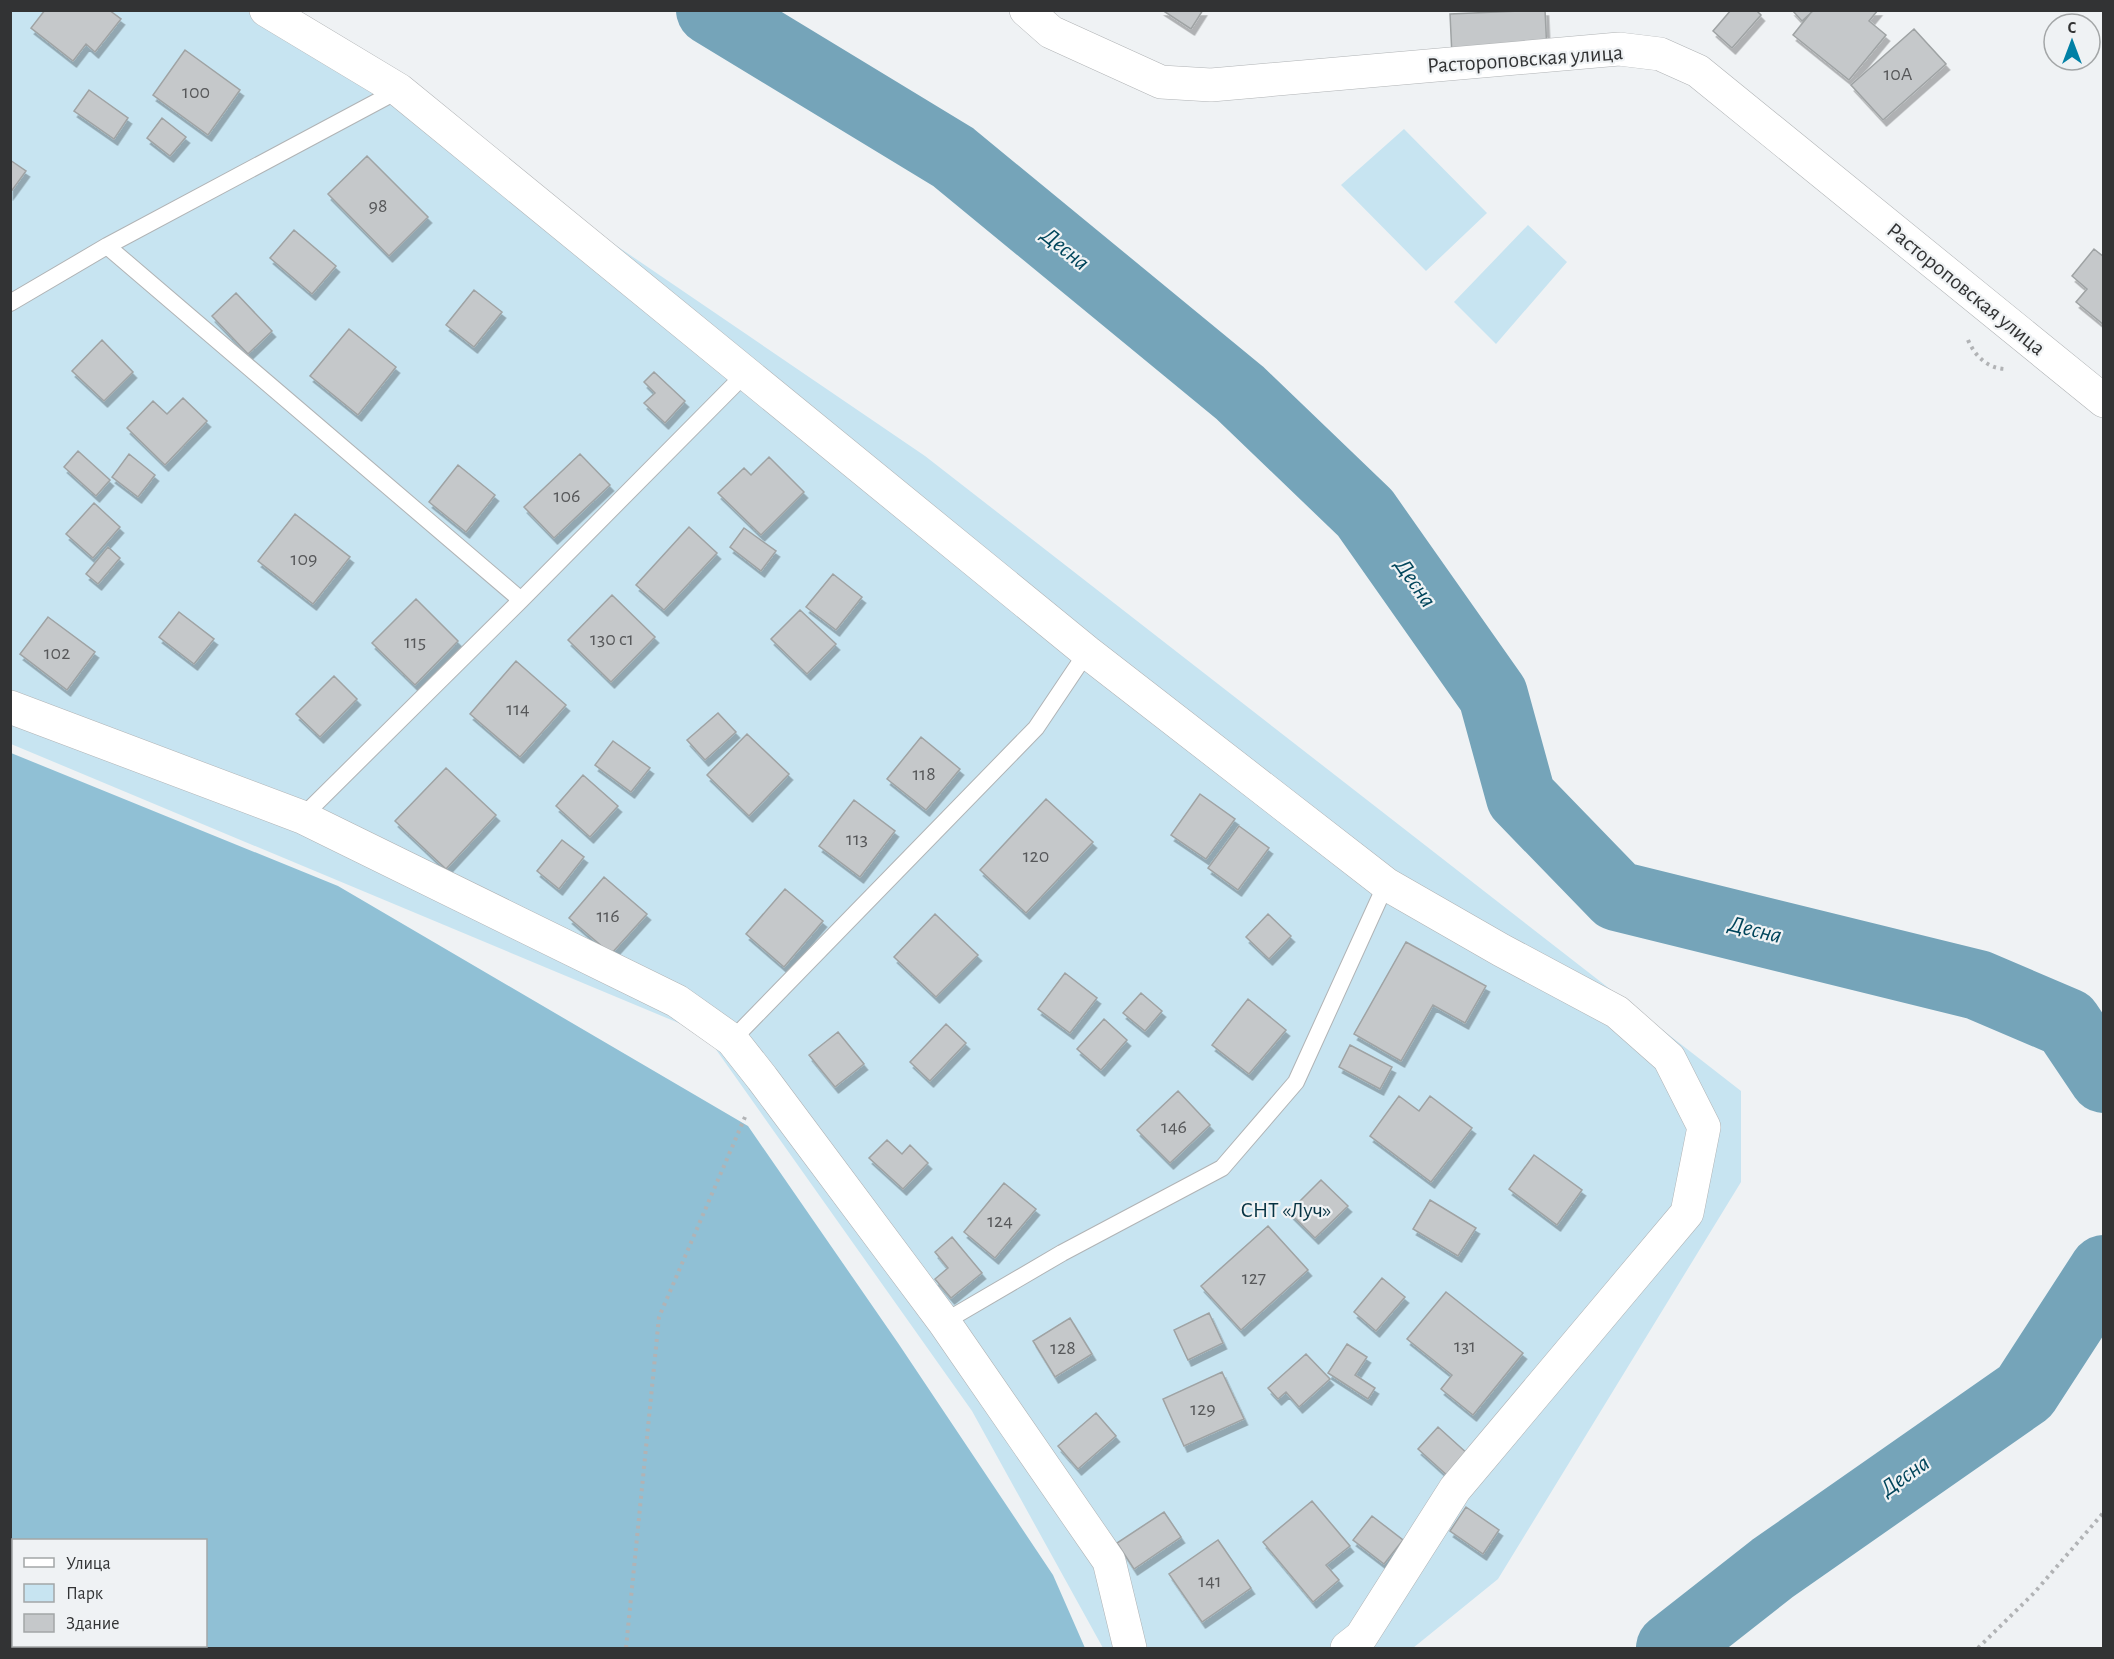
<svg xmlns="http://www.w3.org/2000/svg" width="2114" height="1659" font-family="'Alegreya Sans',sans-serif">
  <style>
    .green { fill: #c7e4f1 }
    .forest { fill: #90c0d5; fill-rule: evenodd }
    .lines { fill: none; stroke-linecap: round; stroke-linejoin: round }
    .river { stroke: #75a4b9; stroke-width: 70 }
    .building { fill: #c5c8ca; stroke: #9fa3a4; stroke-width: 1.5; filter: url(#shadow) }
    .service-casing { stroke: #b0b3b5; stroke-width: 18 }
    .minor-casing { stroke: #b0b3b5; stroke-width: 34 }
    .path { stroke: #b1b3b5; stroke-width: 4; stroke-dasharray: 3 4.5; stroke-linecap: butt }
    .service { stroke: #fff; stroke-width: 16 }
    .minor { stroke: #fff; stroke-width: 33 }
    .labels { text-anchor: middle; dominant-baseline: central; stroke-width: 4.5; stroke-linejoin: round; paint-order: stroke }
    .number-label { font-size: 20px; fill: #57585a }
    .street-label { font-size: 22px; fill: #323334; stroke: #eff2f4 }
    .park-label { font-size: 22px; fill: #063242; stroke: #eff2f4 }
    .water-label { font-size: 24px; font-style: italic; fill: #00455b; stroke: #eff2f4 }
  </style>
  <defs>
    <filter id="shadow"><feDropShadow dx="3.5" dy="6" stdDeviation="0" flood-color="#0004"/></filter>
  </defs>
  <rect width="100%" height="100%" fill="#eff2f4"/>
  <path class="green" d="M10 11H272L925 456 1741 1091V1182L1498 1579 1413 1648H1103L972 1411 705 1034 11 744Z
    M1404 129 1487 213 1426 271 1341 185Z
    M1528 225 1567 262 1496 344 1454 302Z"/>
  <path class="forest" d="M11 753 338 886 748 1126 898 1343 1053 1575 1085 1648H11ZM14 1540H206V1646H14Z"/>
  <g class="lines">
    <path class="river" d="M711 10 953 157 1240 393 1365 513 1493 695 1521 797 1617 896 1978 985 2067 1023 2104 1078
      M1671 1648 1773 1568 2025 1392 2104 1270"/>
  </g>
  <path class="building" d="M45 10H109L121 19 95 52 86 44 73 61 31 28Z
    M1162 10H1203L1191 29Z
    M1545 10 1547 52 1452 56 1450 14Z
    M1731 10H1756L1761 15 1732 48 1713 31Z
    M1792 10H1814L1802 21Z
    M1813 10H1878L1869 21 1886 35 1849 80 1793 35Z
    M1914 29 1946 64 1883 120 1851 85Z
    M185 50 240 90 208 135 153 95Z
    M89 90 128 118 114 139 74 111Z
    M162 118 186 137 170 156 147 138Z
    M367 156 428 217 389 256 328 194Z
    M10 160 26 171 10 193Z
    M294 230 336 266 312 294 270 258Z
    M2094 249 2104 257V325L2076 302 2087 289 2072 276Z
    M474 290 502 312 474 347 446 325Z
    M236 293 272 331 248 354 212 316Z
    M349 329 396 367 358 415 310 376Z
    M102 340 133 372 104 401 72 371Z
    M654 372 685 401 665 423 644 403 655 393 644 382Z
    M183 398 207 421 165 465 127 428 153 401 167 414Z
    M78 451 110 480 96 496 64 467Z
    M129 454 155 475 138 497 112 477Z
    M580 454 610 485 554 538 524 507Z
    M769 457 804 492 761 535 718 493 744 468 751 475Z
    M458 465 495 495 466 532 429 502Z
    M94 503 120 527 93 558 66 534Z
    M295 514 350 557 313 604 258 561Z
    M689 527 717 553 664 610 636 585Z
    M744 528 776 551 761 571 730 547Z
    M108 547 120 558 98 584 86 574Z
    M833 574 862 597 836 630 806 607Z
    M612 595 655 637 611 682 568 640Z
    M416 599 458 641 415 685 372 643Z
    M800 610 836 644 807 674 771 639Z
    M179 612 214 639 194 664 159 637Z
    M48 617 95 652 67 690 20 654Z
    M516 661 566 705 520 757 470 714Z
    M334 676 357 699 320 737 296 714Z
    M718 713 736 732 705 760 687 740Z
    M747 734 789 774 749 816 707 775Z
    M921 737 960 769 926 810 887 779Z
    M613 741 650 768 631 792 595 765Z
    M446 768 496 815 446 869 395 821Z
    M583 775 618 806 590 837 556 806Z
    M1200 794 1235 819 1206 859 1171 835Z
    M1046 799 1093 842 1026 913 980 870Z
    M854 800 895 831 860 877 819 846Z
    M1239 826 1269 848 1238 890 1208 868Z
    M562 840 584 857 559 889 537 871Z
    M604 877 647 914 611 954 569 918Z
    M785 889 823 921 784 967 746 934Z
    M935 914 978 955 936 997 894 957Z
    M1268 914 1291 936 1269 959 1246 937Z
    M1406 942 1486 986 1465 1023 1433 1005 1401 1061 1354 1034Z
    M1065 973 1097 998 1070 1033 1038 1009Z
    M1141 993 1162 1011 1145 1031 1123 1013Z
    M1248 999 1286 1030 1249 1074 1212 1045Z
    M1104 1019 1127 1040 1101 1070 1077 1049Z
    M946 1024 966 1043 930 1081 910 1062Z
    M838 1032 864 1064 835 1087 809 1055Z
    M1350 1045 1392 1067 1380 1089 1339 1067Z
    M1178 1091 1210 1125 1170 1163 1137 1130Z
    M1399 1096 1419 1111 1430 1096 1472 1128 1431 1182 1370 1136Z
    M887 1140 902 1154 910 1145 928 1163 903 1189 869 1158Z
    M1534 1155 1582 1190 1557 1225 1509 1189Z
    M1321 1180 1348 1206 1315 1238 1289 1212Z
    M1004 1183 1036 1209 995 1258 964 1232Z
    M1430 1200 1476 1228 1458 1256 1413 1229Z
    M1268 1226 1308 1270 1241 1330 1201 1286Z
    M952 1237 982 1273 951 1298 935 1279 948 1268 935 1252Z
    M1382 1278 1405 1297 1376 1331 1354 1312Z
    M1446 1292 1523 1353 1473 1415 1441 1389 1452 1375 1407 1339Z
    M1209 1313 1223 1343 1188 1360 1174 1330Z
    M1070 1318 1092 1354 1055 1377 1033 1341Z
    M1347 1344 1367 1357 1355 1375 1375 1388 1368 1399 1328 1373Z
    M1306 1354 1330 1379 1299 1407 1286 1392 1278 1399 1268 1388Z
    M1222 1372 1244 1419 1184 1446 1163 1399Z
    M1096 1413 1116 1436 1078 1469 1058 1446Z
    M1438 1427 1469 1455 1449 1477 1418 1449Z
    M1312 1501 1350 1546 1326 1565 1339 1580 1313 1602 1263 1542Z
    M1466 1507 1499 1530 1483 1554 1450 1531Z
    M1164 1512 1181 1537 1134 1569 1117 1543Z
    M1372 1516 1403 1540 1384 1564 1353 1540Z
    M1218 1540 1251 1588 1202 1622 1169 1574Z"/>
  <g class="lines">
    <defs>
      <path id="service" d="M107 246 521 600
        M10 303 107 246 399 90
        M302 817 521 600 746 373
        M732 1040 1036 728 1087 652
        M944 1322 1062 1253 1222 1168 1296 1082 1386 884"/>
      <path id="minor" d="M266 10 399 90 1087 652 1386 884 1501 950 1617 1012 1669 1058 1704 1127 1687 1213 1455 1489 1361 1637 1347 1648
        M1026 10 1051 32 1161 82 1211 85 1619 49 1660 54 1698 71 2104 401
        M10 707 302 817 677 1001 732 1040 762 1078 944 1322 1109 1561 1130 1648"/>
    </defs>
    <use href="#service" class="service-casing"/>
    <use href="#minor" class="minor-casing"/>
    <path class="path" d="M1968 340C1975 356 1987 368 2005 369
      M626 1648 659 1317 745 1117
      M1978 1648 2034 1593 2104 1512"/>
    <use href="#service" class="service"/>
    <use href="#minor" class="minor"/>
  </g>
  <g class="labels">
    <g class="number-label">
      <text x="1898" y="74">10А</text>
      <text x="196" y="92">100</text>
      <text x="378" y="206">98</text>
      <text x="567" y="496">106</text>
      <text x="304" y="559">109</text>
      <text x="612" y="639">130 с1</text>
      <text x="415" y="642">115</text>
      <text x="57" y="653">102</text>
      <text x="518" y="709">114</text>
      <text x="924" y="774">118</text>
      <text x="857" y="839">113</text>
      <text x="1036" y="856">120</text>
      <text x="608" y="916">116</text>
      <text x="1174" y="1127">146</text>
      <text x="1000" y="1221">124</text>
      <text x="1254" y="1278">127</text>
      <text x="1465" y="1346">131</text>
      <text x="1063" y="1348">128</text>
      <text x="1203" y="1409">129</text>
      <text x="1210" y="1581">141</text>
    </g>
    <g class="street-label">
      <text transform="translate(1525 59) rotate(-4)">Растороповская улица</text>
      <text transform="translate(1966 289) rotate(39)">Растороповская улица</text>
    </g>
    <g class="park-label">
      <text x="1286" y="1210">СНТ «Луч»</text>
    </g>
    <g class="water-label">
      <text transform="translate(1065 249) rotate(39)">Десна</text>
      <text transform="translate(1415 583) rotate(55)">Десна</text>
      <text transform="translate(1755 930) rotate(14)">Десна</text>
      <text transform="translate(1905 1476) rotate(-35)">Десна</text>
    </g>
  </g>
  <rect width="2114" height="1659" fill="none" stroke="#323334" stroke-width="24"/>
  <rect x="12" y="1539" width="195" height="108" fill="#eff2f4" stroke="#a3a6a7" stroke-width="1.5"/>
  <rect x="24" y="1558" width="30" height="9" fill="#ffffff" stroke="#a3a6a7" stroke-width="1.5"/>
  <text x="66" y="1569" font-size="18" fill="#323334">Улица</text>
  <rect x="24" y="1584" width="30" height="18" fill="#c7e4f1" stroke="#a3a6a7" stroke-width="1.5"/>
  <text x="66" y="1599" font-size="18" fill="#323334">Парк</text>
  <rect x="24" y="1614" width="30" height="18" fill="#c5c8ca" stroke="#a3a6a7" stroke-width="1.5"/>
  <text x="66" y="1629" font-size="18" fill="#323334">Здание</text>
  <g transform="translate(2072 42)"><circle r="28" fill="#eff2f4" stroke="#a3a6a7" stroke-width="1.5"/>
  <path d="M0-4.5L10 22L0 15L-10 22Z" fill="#0080a5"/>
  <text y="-9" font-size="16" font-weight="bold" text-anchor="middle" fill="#323334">С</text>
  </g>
</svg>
